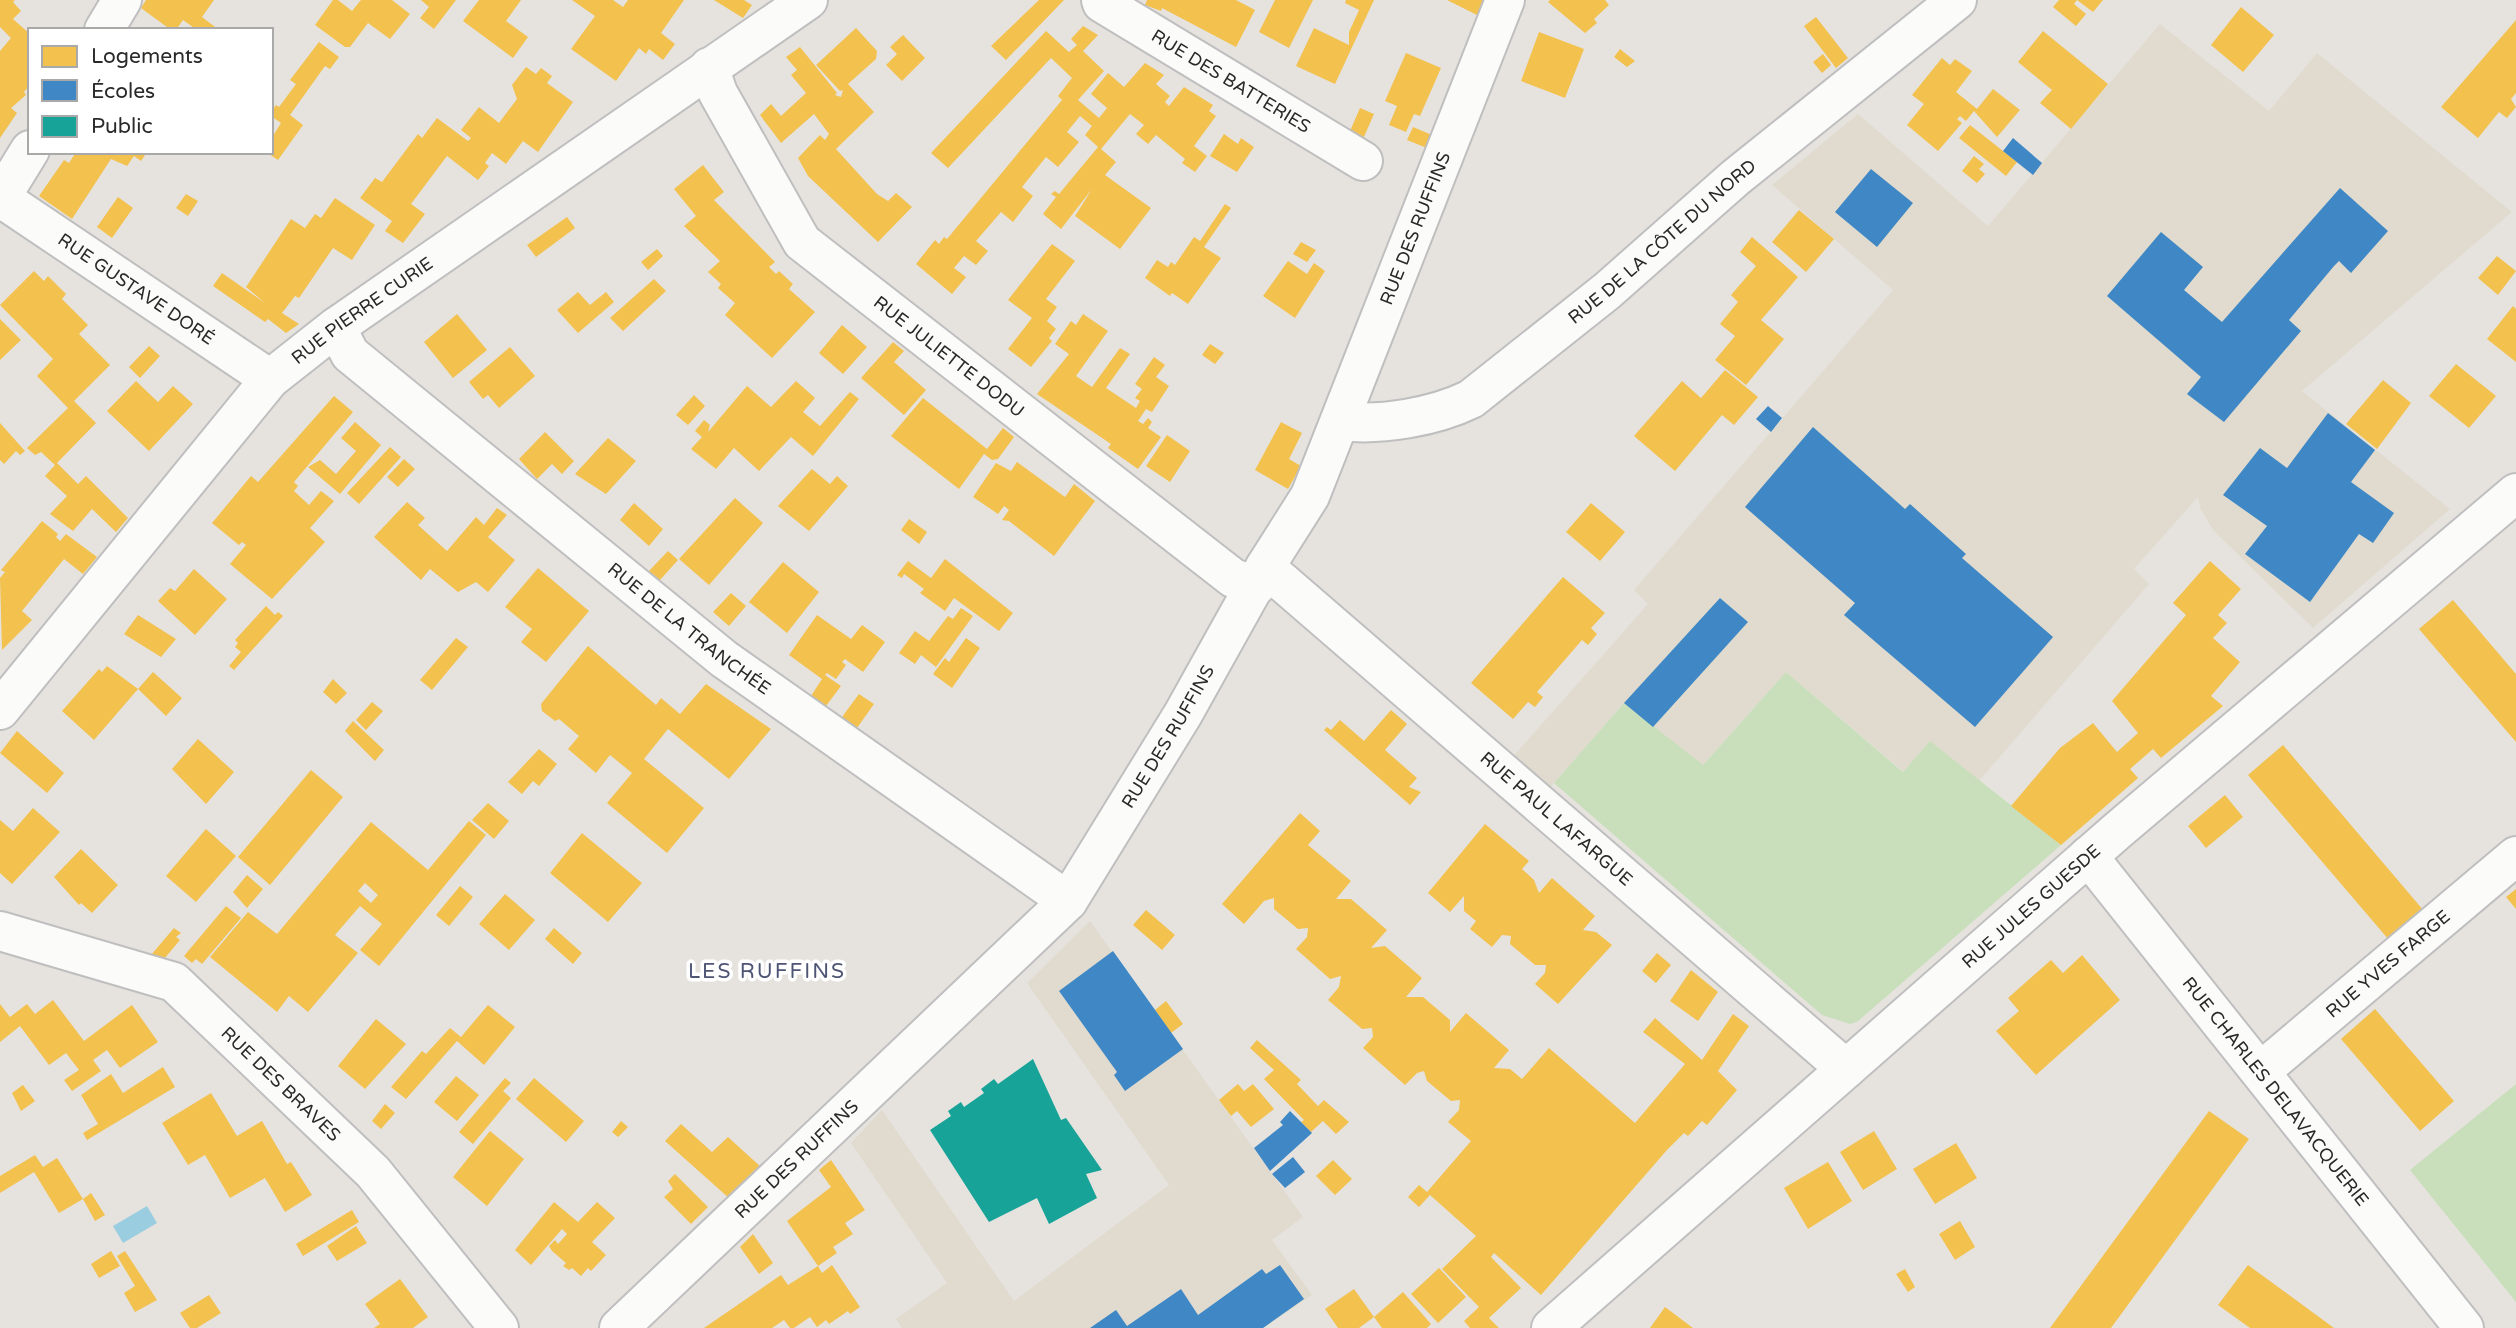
<svg xmlns="http://www.w3.org/2000/svg" width="2516" height="1328" font-family="'Varela Round',sans-serif">
  <style>
    .education { fill: #e0dbce }
    .green { fill: #c9dfbb }
    .water { fill: #9acde0 }
    .homes { fill: #f2c14e; fill-rule: evenodd }
    .schools { fill: #3f88c5 }
    .public { fill: #17a398 }
    .lines { fill: none; stroke-linecap: round; stroke-linejoin: round }
    .minor-casing { stroke: #c0bfc0; stroke-width: 42 }
    .minor { stroke: #fbfbfa; stroke-width: 38 }
    .labels { text-anchor: middle; dominant-baseline: central; stroke-width: 7; stroke-linejoin: round; paint-order: stroke }
    .street-label { font-size: 18px; fill: #292929; stroke: #fff }
    .quarter-label { font-size: 21px; letter-spacing: 2px; fill: #4e5474; stroke: #fff }
  </style>
  <rect width="100%" height="100%" fill="#e6e3df"/>
  <path class="education" d="M2160 24 2269 111 2317 53 2512 212 2302 391 2450 509 2313 628 2213 530 2200 508 2198 497 2134 569 2149 584 1979 781 1930 742 1904 772 1786 672 1701 767 1624 703 1547 791 1510 760 1648 604 1634 590 1893 290 1772 185 1858 114 1988 226Z
    M1090 921 1303 1217 1272 1240 1312 1295 1263 1328H902L896 1319 947 1283 851 1143 882 1110 1014 1301 1169 1185 1027 983Z"/>
  <path class="green" d="M1786 672 1903 772 1930 741 2061 845 1857 1022 1850 1024 1822 1015 1554 783 1624 703 1703 765Z
    M2516 1084V1302L2410 1170Z"/>
  <path class="water" d="M147 1206 157 1223 123 1243 113 1226Z"/>
  <path class="homes" d="M0 0H15L13 2 21 11 13 19 30 34V85L24 92 26 95 11 108 17 113 0 138V51L11 38 0 27Z
    M146 0H214L202 17 219 30H197L183 20 176 30H171L141 8Z
    M333 0H338L352 11 361 0H392L410 14 390 39 368 23 350 47H345L315 25Z
    M421 0H456L434 29 420 18 429 7Z
    M479 0H521L506 21 528 37 513 58 463 21Z
    M572 0H613L623 7 628 0H684L661 33 675 44 663 60 649 49 646 54 639 48 616 81 571 49 595 16Z
    M714 0H744L752 5 743 18Z
    M1039 0H1064L1006 60 991 46Z
    M1147 0H1236L1255 10 1236 47 1162 8 1161 11 1145 5Z
    M1275 0H1313L1289 48 1259 32Z
    M1346 0H1374L1335 84 1296 66 1314 28 1349 45V32L1359 10 1345 3Z
    M1447 0H1486L1479 16Z
    M1550 0H1605L1609 5 1594 19 1597 23 1585 33 1548 2Z
    M2059 0H2103L2093 12 2077 0 2074 4 2086 14 2076 26 2053 7Z
    M2241 7 2274 35 2243 72 2211 45Z
    M1816 17 1848 58 1836 68 1804 26Z
    M2516 20V93L2511 99 2516 107 2507 118 2499 112 2478 138 2441 107Z
    M1083 26 1098 35 1083 51 1104 71 1078 100 1099 118 1107 108 1091 94 1108 73 1124 87 1145 63 1164 75 1156 84 1170 96 1165 102 1169 106 1184 87 1213 105 1209 111 1216 116 1194 146 1207 156 1195 172 1182 163 1185 159 1156 135 1148 144 1136 134 1144 125 1130 114 1101 149 1116 162 1105 175 1151 208 1120 249 1075 216 1092 189 1061 229 1043 214 1056 197 1051 194 1055 191 1059 194 1098 147 1085 135 1092 126 1080 116 1067 132 1079 142 1058 167 1046 157 1022 187 1033 196 1013 222 1001 212 976 241 988 251 976 265 964 256 954 268 966 277 952 294 916 264 935 240 939 244 944 237 947 239 1062 100 1058 96 1072 78 1051 58 948 168 931 153 1046 31 1069 52 1077 45 1071 39Z
    M856 28 877 51 876 59 848 84 874 112 836 149 877 194 888 201 896 193 912 207 878 242 808 176 798 158 820 135 825 140 829 134 814 114 781 143 760 115 771 104 781 116 806 93 791 75 797 70 786 57 800 47 837 93 835 95 841 97 843 90 840 91 816 65Z
    M2043 31 2108 84 2071 129 2040 103 2052 90 2018 62Z
    M1539 32 1584 49 1565 98 1521 81Z
    M903 35 925 58 902 81 886 65 897 54 890 47Z
    M319 42 339 57 330 69 325 66 290 115 303 125 278 160 266 152H271V139L281 123 271 116V112L276 105 279 107 296 84 290 80Z
    M1620 49 1635 61 1627 67 1614 57Z
    M1406 53 1441 68 1420 116 1414 114 1406 132 1389 125 1397 106 1385 101Z
    M1823 54 1831 65 1822 73 1813 62Z
    M1942 58 1950 65 1955 59 1972 71 1956 92 1977 109 1993 89 2020 110 1997 137 1974 111 1966 121 1960 116 1957 119 1962 123 1938 151 1907 125 1924 104 1912 95Z
    M526 67 536 74 541 68 552 76 547 83 573 102 538 152 523 141 506 164 492 153 485 163 489 166 478 180 447 156 411 204 425 214 403 243 385 231 392 221 360 198 375 178 382 182 418 134 422 138 437 118 468 141 471 138 461 130 479 107 499 123 517 99 512 85Z
    M1360 108 1374 114 1363 139 1350 131Z
    M1970 125 2017 162 2006 176 1959 138Z
    M1413 127 1432 135 1427 148 1407 140Z
    M1224 134 1238 144 1241 138 1254 147 1237 172 1210 156Z
    M76 152H147L141 161 134 156 127 166 111 159 72 219 39 196 64 160 69 163Z
    M1974 156 1984 164 1979 169 1985 174 1977 183 1962 171Z
    M703 165 724 192 714 200 775 262 769 267 776 274 779 271 793 284 789 289 815 312 772 358 725 315 735 303 718 288 721 284 708 272 720 261 684 226 696 216 674 189Z
    M186 194 198 201 188 216 176 208Z
    M118 197 133 208 112 238 97 227Z
    M335 198 375 225 352 260 333 248 299 298 295 296 282 313 299 324 286 333 268 319 265 322 213 286 222 273 265 303 246 287 291 219 305 228 315 214 321 218Z
    M1225 204 1231 208 1204 247 1221 258 1188 304 1172 293 1170 296 1145 278 1157 260 1168 267 1171 262 1175 265 1194 237 1200 241Z
    M1799 210 1834 239 1806 272 1772 242Z
    M567 217 575 228 536 257 527 245Z
    M1752 237 1798 277 1761 320 1784 339 1746 385 1715 360 1735 336 1720 324 1738 302 1731 295 1756 266 1740 252Z
    M1301 242 1316 250 1307 262 1293 254Z
    M1052 244 1075 261 1046 299 1057 307 1047 321 1056 329 1049 338 1052 341 1031 367 1008 349 1032 318 1008 300Z
    M657 249 663 256 648 270 641 262Z
    M2497 256 2516 271 2498 295 2478 278Z
    M1288 261 1307 274 1314 263 1325 271 1295 318 1263 296Z
    M34 271 44 281 48 276 66 294 62 299 88 325 79 334 110 365 74 401 96 423 57 463 78 484 86 476 128 518 116 532 92 509 73 531 50 514 67 496 45 476 55 465 41 452 35 455 27 448 68 408 37 376 53 359 0 305Z
    M654 279 666 291 623 331 610 318Z
    M578 292 590 305 606 292 614 302 578 333 557 310Z
    M2513 306 2516 309V362L2487 339Z
    M457 314 487 350 453 378 424 342Z
    M1083 314 1108 331 1076 376 1092 387 1120 348 1130 354 1106 388 1136 408 1140 401 1135 398 1142 389 1135 384 1154 357 1165 365 1156 377 1169 386 1152 412 1146 409 1138 421 1143 424 1148 418 1152 422 1148 428 1161 437 1138 469 1108 448 1111 444 1037 394 1069 354 1055 344 1071 321 1076 325Z
    M0 319 21 340 0 360Z
    M842 325 867 347 843 374 819 353Z
    M893 342 904 351 894 362 926 390 904 415 861 378Z
    M1210 344 1224 353 1215 364 1202 355Z
    M149 346 160 356 140 378 129 367Z
    M510 347 535 376 499 408 488 395 483 399 469 382Z
    M2456 364 2496 396 2469 428 2429 396Z
    M1725 370 1758 397 1734 425 1722 415 1675 471 1634 436 1682 381 1701 398Z
    M2383 380 2411 403 2377 449 2346 424Z
    M136 381 158 402 173 386 193 404 149 451 107 411Z
    M796 381 815 398 803 412 820 426 850 392 859 399 813 456 791 437 759 471 734 448 716 469 691 449 702 437 695 431 704 420 710 425 708 432 747 386 771 407Z
    M694 395 705 406 688 425 676 415Z
    M334 396 353 412 294 482 298 486 294 491 309 505 321 491 334 501 310 528 325 542 272 599 230 564 246 545 242 542 239 545 212 523 251 476 258 482Z
    M923 398 987 449 1003 428 1014 437 998 459 992 460 984 454 959 489 891 436Z
    M355 422 381 445 340 494 308 467 320 460 336 474 356 451 341 438Z
    M1281 422 1302 433 1289 459 1301 466 1288 489 1255 470Z
    M0 423 25 451 20 455 16 451 4 464 0 460Z
    M545 432 574 461 562 474 552 464 537 479 519 459Z
    M1167 435 1190 451 1170 482 1146 466Z
    M608 438 636 461 606 494 575 474Z
    M390 447 401 457 359 504 347 493Z
    M404 459 415 469 398 487 387 477Z
    M1017 462 1065 497 1074 484 1095 501 1054 556 1009 521 1002 520 1009 510 1004 506 998 514 973 497 996 463 1011 471Z
    M812 469 830 484 837 476 848 486 809 531 778 506Z
    M735 498 763 523 709 585 679 559Z
    M407 502 425 518 418 525 447 551 476 517 484 525 497 508 507 515 488 537 515 560 488 592 476 582 458 592 430 569 421 580 374 537Z
    M634 503 663 529 649 546 620 520Z
    M1591 503 1625 532 1600 561 1566 532Z
    M909 519 927 532 919 544 901 530Z
    M42 521 58 534 56 537 60 541 66 534 97 557 83 574 64 559 22 611 32 620 2 650 0 578 5 572 1 570Z
    M668 551 678 560 660 580 649 571Z
    M945 559 1013 613 999 631 954 598 945 611 920 593 924 589 904 574 902 578 897 575 908 561 931 578Z
    M2210 561 2241 589 2218 615 2227 623 2213 638 2240 662 2211 696 2223 706 2161 758 2153 749 2130 769 2138 778 2061 845 2011 806 2060 748 2093 723 2117 752 2138 733 2112 701 2186 615 2173 603Z
    M783 562 819 592 787 633 749 602Z
    M538 568 589 611 546 662 521 642 532 629 505 607Z
    M194 569 227 599 195 635 158 601 170 588 175 591Z
    M1563 577 1605 613 1591 628 1597 634 1588 645 1582 640 1537 692 1543 697 1535 707 1528 702 1513 719 1471 683Z
    M731 593 746 606 729 626 713 612Z
    M2453 600 2516 674V742L2419 629Z
    M266 606 275 615 278 612 283 616 234 670 229 666 241 652 235 647 238 643 235 640Z
    M961 608 973 616 936 667 921 655 915 664 899 653 915 631 929 641 948 616 953 619Z
    M138 615 176 639 161 657 124 634Z
    M817 615 851 639 862 625 885 642 863 672 845 659 842 662 846 665 836 679 827 673 825 675 841 686 826 706 811 696 822 679 789 655Z
    M456 638 468 647 432 690 420 680Z
    M966 638 980 648 952 688 933 674 945 658 949 662Z
    M588 646 656 705 661 698 680 714 706 684 771 729 729 779 668 729 644 759 704 808 667 853 607 803 632 773 610 755 596 773 568 749 579 736 559 719 555 721 542 711 541 704Z
    M107 666 138 689 94 740 62 711 99 669 102 672Z
    M153 672 182 698 166 716 138 689Z
    M333 679 347 693 336 704 323 692Z
    M859 694 874 704 857 728 842 717Z
    M372 702 383 711 366 730 356 720Z
    M1391 710 1407 724 1385 750 1417 778 1409 787 1421 792 1410 805 1324 730 1327 727 1331 730 1340 720 1364 741Z
    M353 721 384 750 375 761 345 731Z
    M17 731 64 773 47 793 0 753Z
    M198 739 234 772 206 804 172 769Z
    M2283 745 2424 911 2389 940 2248 775Z
    M539 749 557 764 539 786 533 781 522 794 508 782Z
    M311 770 343 797 270 885 238 857Z
    M2225 795 2243 817 2206 848 2188 826Z
    M488 803 509 821 494 839 472 820Z
    M33 808 60 832 12 884 0 873V820L13 831Z
    M1300 813 1320 831 1308 845 1351 881 1336 899H1351L1387 930 1371 948 1385 946 1422 978 1406 997H1423L1450 1020V1032L1466 1013 1509 1050 1494 1068 1510 1069 1522 1079 1549 1048 1635 1123 1685 1064 1643 1032 1655 1018 1702 1060 1733 1014 1749 1026 1718 1071 1737 1090 1707 1125 1702 1121 1688 1136 1684 1133 1667 1150 1541 1295 1494 1253 1491 1257 1521 1288 1489 1318 1499 1328H1470L1464 1321 1479 1307 1442 1269 1476 1236 1430 1195 1419 1207 1408 1197 1419 1185 1427 1192 1471 1141 1448 1122 1459 1110 1460 1100 1451 1101 1427 1081 1424 1071 1417 1073 1405 1085 1363 1048 1373 1037 1372 1028 1362 1029 1328 1000 1339 987 1341 976 1330 979 1296 949 1307 937 1308 928 1298 929 1274 909V898L1264 901 1244 924 1222 904Z
    M469 821 486 835 379 966 360 950 382 924 360 906 335 935 358 953 308 1012 289 996 277 1012 210 957 248 912 277 934 371 822 428 870ZM365 883 378 895 371 903 358 891Z
    M1485 824 1529 861 1522 869 1534 880 1539 893 1552 878 1595 916 1583 930 1596 932 1612 945 1558 1004 1535 984 1545 973 1546 965H1535L1510 944 1511 936 1502 935 1492 947 1470 929 1476 921 1464 911V896L1450 912 1428 893Z
    M206 829 236 856 196 902 166 876Z
    M582 833 642 883 608 922 550 873Z
    M81 849 118 885 92 913 81 903 79 905 54 877Z
    M247 875 263 889 247 908 233 892Z
    M460 886 473 897 449 926 436 915Z
    M2516 889V909L2506 897Z
    M505 894 535 920 509 950 479 924Z
    M226 906 241 918 202 964 196 959 192 963 184 956Z
    M1146 910 1175 935 1162 950 1133 925Z
    M174 928 181 933 176 937 180 940 164 959 151 955Z
    M554 928 582 953 573 964 545 939Z
    M1657 953 1671 965 1656 983 1642 971Z
    M2082 955 2120 1000 2036 1075 1996 1031 2019 1011 2008 998 2051 960 2063 973Z
    M1691 970 1718 992 1698 1021 1670 1001Z
    M53 1000 84 1041 132 1005 158 1042 120 1068 107 1050 93 1060 101 1071 72 1091 64 1080 79 1070 66 1053 49 1065 20 1026 0 1042V1004L10 1017 27 1004 35 1014Z
    M1166 1001 1183 1024 1171 1033 1155 1010Z
    M488 1005 515 1027 484 1065 457 1041 406 1099 391 1087 422 1051 426 1054 450 1028 461 1037Z
    M2375 1009 2454 1101 2420 1131 2341 1039Z
    M376 1019 406 1044 365 1089 338 1066Z
    M1257 1040 1301 1080 1297 1084 1318 1106 1324 1100 1349 1122 1336 1134 1323 1121 1311 1132 1301 1122 1304 1120 1264 1079 1274 1070 1250 1048Z
    M163 1067 175 1087 87 1140 83 1133 98 1124 81 1095 111 1074 123 1093Z
    M456 1076 479 1095 457 1121 434 1102Z
    M505 1078 511 1083 503 1091 511 1098 473 1144 459 1132Z
    M534 1078 584 1121 566 1142 516 1099Z
    M1238 1084 1244 1091 1253 1084 1274 1109 1251 1127 1237 1111 1231 1116 1219 1100Z
    M23 1085 35 1101 21 1111 12 1093Z
    M211 1093 237 1136 262 1121 287 1164 291 1162 312 1195 285 1212 265 1178 230 1198 205 1155 188 1165 162 1123Z
    M385 1104 395 1113 381 1129 372 1121Z
    M2209 1111 2249 1139 2111 1328H2050Z
    M621 1121 628 1127 618 1137 612 1132Z
    M681 1124 712 1152 728 1137 762 1168 730 1199 665 1141Z
    M490 1131 524 1159 487 1206 453 1177Z
    M1874 1131 1897 1169 1863 1190 1840 1152Z
    M1956 1143 1977 1178 1935 1204 1913 1169Z
    M35 1155 43 1167 57 1158 83 1199 59 1213 34 1172 0 1193V1176Z
    M831 1160 865 1210 845 1223 853 1234 833 1247 837 1253 818 1266 787 1221 831 1187 819 1170Z
    M1333 1160 1352 1179 1335 1195 1316 1176Z
    M1828 1162 1852 1201 1808 1229 1784 1188Z
    M675 1174 708 1207 691 1224 664 1197 673 1189 668 1181Z
    M91 1193 105 1215 95 1221 83 1199Z
    M554 1202 578 1222 597 1202 615 1218 592 1242 606 1255 591 1271 588 1268 581 1276 572 1268 569 1270 563 1266 566 1263 552 1251 549 1246 555 1240 558 1244 567 1234 562 1229 531 1265 515 1250Z
    M352 1210 359 1222 303 1256 296 1244Z
    M1960 1221 1975 1247 1955 1260 1939 1234Z
    M356 1226 367 1243 337 1261 327 1246Z
    M753 1234 773 1263 759 1274 740 1247Z
    M111 1251 120 1266 99 1278 91 1264Z
    M125 1251 157 1300 135 1312 124 1293 135 1286 117 1256Z
    M832 1265 860 1307 850 1314 848 1311 829 1324 826 1320 817 1327 810 1317 794 1328H790L784 1320 772 1328H704L781 1275 788 1285 818 1266 822 1273Z
    M2248 1265 2334 1328H2250L2218 1305Z
    M1439 1268 1466 1297 1438 1323 1411 1294Z
    M1905 1269 1915 1287 1908 1292 1896 1274Z
    M400 1279 428 1317 413 1328H374L380 1324 365 1304Z
    M1354 1289 1374 1317 1359 1328H1338L1325 1309Z
    M1403 1292 1431 1324 1427 1328H1382L1374 1317Z
    M209 1295 221 1313 197 1328H190L180 1313Z
    M1665 1307 1693 1328H1650Z"/>
  <path class="schools" d="M2013 138 2042 163 2033 175 2003 151Z
    M1871 169 1913 203 1877 247 1835 212Z
    M2340 188 2388 231 2351 273 2339 261 2334 266 2289 320 2301 331 2224 422 2187 394 2201 377 2107 296 2161 232 2203 267 2184 290 2222 322Z
    M1768 406 1782 418 1771 432 1756 419Z
    M2328 413 2375 450 2351 482 2394 513 2373 543 2359 534 2310 602 2245 554 2267 526 2223 495 2260 448 2287 468Z
    M1813 427 1905 509 1910 504 1966 554 1962 558 2053 637 1975 727 1844 615 1855 603 1745 507Z
    M1720 598 1748 622 1653 727 1624 703Z
    M1113 951 1183 1049 1125 1091 1114 1075 1117 1072 1059 991Z
    M1290 1111 1312 1133 1270 1171 1254 1148 1283 1125 1280 1122Z
    M1293 1157 1305 1172 1285 1188 1272 1174Z
    M1280 1265 1304 1299 1263 1328H1090L1116 1310 1127 1326 1181 1289 1198 1315 1262 1269 1266 1274Z"/>
  <path class="public" d="M1033 1059 1061 1120 1066 1118 1102 1170 1086 1174 1097 1198 1049 1224 1037 1198 989 1222 930 1130 951 1116 948 1111 961 1102 964 1107 984 1093 981 1089 994 1079 998 1084Z"/>
  <g class="lines">
    <defs>
      <g id="minor">
        <path id="s1" d="M1101 0 1102 3 1363 161"/>
        <path d="M104 30 122 0"/>
        <path id="s2" d="M709 67 718 93 802 242 1233 578 1256 586"/>
        <path id="s3" d="M1 198 270 379"/>
        <path d="M0 199 30 150"/>
        <path id="s4" d="M336 327 350 354 724 659 1068 901"/>
        <path id="s5" d="M1340 421C1381 426 1434 417 1471 399L1607 291 1735 178 1957 0"/>
        <path id="s6" d="M1265 567 1846 1069"/>
        <path id="s7" d="M0 710 270 379 336 327 808 0"/>
        <path id="s8" d="M2088 856 2464 1328"/>
        <path id="s9" d="M0 931 174 982 373 1172 499 1328"/>
        <path id="s10" d="M2261 1071 2516 856"/>
        <path id="s11" d="M619 1328 1068 901 1183 714 1265 567 1310 496 1505 0"/>
        <path id="s12" d="M1551 1328 2117 831 2516 493"/>
      </g>
    </defs>
    <use href="#minor" class="minor-casing"/>
    <use href="#minor" class="minor"/>
  </g>
  <g class="labels">
    <g class="street-label">
      <text stroke="none"><textPath href="#s1" startOffset="154">RUE DES BATTERIES</textPath></text>
      <text stroke="none"><textPath href="#s11" startOffset="1379">RUE DES RUFFINS</textPath></text>
      <text stroke="none"><textPath href="#s5" startOffset="382">RUE DE LA CÔTE DU NORD</textPath></text>
      <text stroke="none"><textPath href="#s3" startOffset="163">RUE GUSTAVE DORÉ</textPath></text>
      <text stroke="none"><textPath href="#s7" startOffset="542">RUE PIERRE CURIE</textPath></text>
      <text stroke="none"><textPath href="#s2" startOffset="385">RUE JULIETTE DODU</textPath></text>
      <text stroke="none"><textPath href="#s4" startOffset="467">RUE DE LA TRANCHÉE</textPath></text>
      <text stroke="none"><textPath href="#s11" startOffset="812">RUE DES RUFFINS</textPath></text>
      <text stroke="none"><textPath href="#s6" startOffset="385">RUE PAUL LAFARGUE</textPath></text>
      <text stroke="none"><textPath href="#s12" startOffset="639">RUE JULES GUESDE</textPath></text>
      <text stroke="none"><textPath href="#s10" startOffset="166">RUE YVES FARGE</textPath></text>
      <text stroke="none"><textPath href="#s9" startOffset="329">RUE DES BRAVES</textPath></text>
      <text stroke="none"><textPath href="#s8" startOffset="301">RUE CHARLES DELAVACQUERIE</textPath></text>
      <text stroke="none"><textPath href="#s11" startOffset="245">RUE DES RUFFINS</textPath></text>
    </g>
    <g class="quarter-label">
      <text x="767" y="971">LES RUFFINS</text>
    </g>
  </g>
  <rect x="28" y="28" width="245" height="126" fill="#ffffff" stroke="#a9a9a9" stroke-width="2"/>
  <rect x="42" y="46" width="35" height="21" fill="#f2c14e" stroke="#a9a9a9" stroke-width="2"/>
  <text x="91" y="63" font-size="21" fill="#292929">Logements</text>
  <rect x="42" y="80" width="35" height="21" fill="#3f88c5" stroke="#a9a9a9" stroke-width="2"/>
  <text x="91" y="98" font-size="21" fill="#292929">Écoles</text>
  <rect x="42" y="116" width="35" height="21" fill="#17a398" stroke="#a9a9a9" stroke-width="2"/>
  <text x="91" y="133" font-size="21" fill="#292929">Public</text>
</svg>
